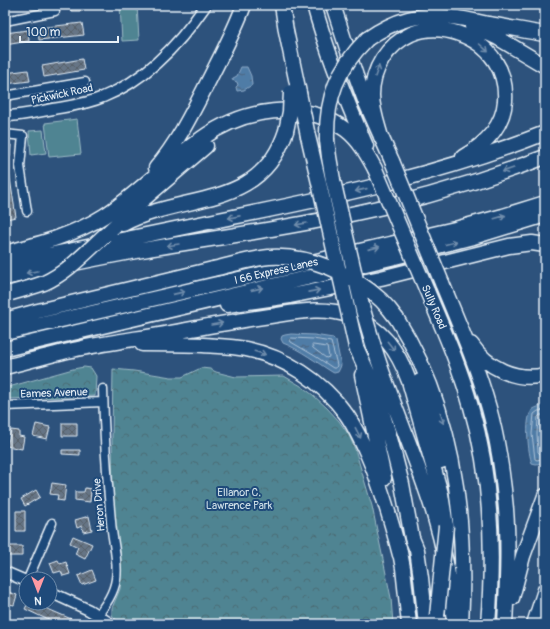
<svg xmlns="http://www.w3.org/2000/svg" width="550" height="629" font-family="Pangolin,sans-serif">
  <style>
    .green { fill: #4f8492; stroke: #9cbac5 }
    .forest { fill: url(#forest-crowns); stroke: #9cbac5 }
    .water { fill: url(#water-ripples); stroke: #8daac7 }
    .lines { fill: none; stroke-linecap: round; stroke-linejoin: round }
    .shore { stroke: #abc2d7; stroke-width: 1 }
    .building { fill: url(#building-cross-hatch); stroke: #e8f1f8 }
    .minor-casing { stroke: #e8f1f8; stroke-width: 11 }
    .tertiary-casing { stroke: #e8f1f8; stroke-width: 13 }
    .motorway-casing { stroke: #e8f1f8; stroke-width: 17 }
    .minor { stroke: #1f4a7a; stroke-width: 8 }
    .tertiary { stroke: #1f4a7a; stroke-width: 10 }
    .motorway { stroke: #1f4a7a; stroke-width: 14 }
    .motorway-bridge-casing { stroke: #e8f1f8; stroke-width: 17; stroke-linecap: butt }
    .motorway-bridge { stroke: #1f4a7a; stroke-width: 14 }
    .oneway { stroke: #6f8dac }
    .labels { text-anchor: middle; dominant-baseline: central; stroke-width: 4; stroke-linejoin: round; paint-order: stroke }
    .street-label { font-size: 11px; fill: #e8f1f8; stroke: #1f4a7a }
    .park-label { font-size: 11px; fill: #d1e1e9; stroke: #1f4a7a }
  </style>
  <defs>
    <pattern id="forest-crowns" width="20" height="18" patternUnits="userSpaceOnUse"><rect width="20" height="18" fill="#4f8492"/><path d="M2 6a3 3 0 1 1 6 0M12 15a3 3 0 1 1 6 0" fill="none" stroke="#4b6c75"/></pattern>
    <pattern id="water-ripples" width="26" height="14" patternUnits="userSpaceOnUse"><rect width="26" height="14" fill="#507ba6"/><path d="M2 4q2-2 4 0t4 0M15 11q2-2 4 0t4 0" fill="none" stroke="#4c647d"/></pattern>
    <pattern id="building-cross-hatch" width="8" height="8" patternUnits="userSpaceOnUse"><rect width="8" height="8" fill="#667486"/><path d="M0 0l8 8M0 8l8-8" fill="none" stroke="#565e68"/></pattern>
  </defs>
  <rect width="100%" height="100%" fill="#2d527c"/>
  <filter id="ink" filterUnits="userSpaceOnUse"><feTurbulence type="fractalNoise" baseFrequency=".025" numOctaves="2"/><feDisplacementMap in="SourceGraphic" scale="8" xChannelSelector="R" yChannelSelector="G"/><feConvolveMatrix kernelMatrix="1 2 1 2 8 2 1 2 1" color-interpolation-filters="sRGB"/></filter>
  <g filter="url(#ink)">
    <path class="green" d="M120 5H137L139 40 122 41Z
      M77 119 81 154 49 157 45 123Z
      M43 130 46 153 31 155 29 131Z"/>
    <path class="forest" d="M84 367 91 368 96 376 95 396 5 399V388L73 369Z
      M201 368 210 369 216 372 236 377 284 376 301 386 313 395 327 408 339 421 349 435 355 449 372 506 391 598 393 624H120L112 615V608L120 589 121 577 120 553 115 522 113 496 112 437 113 369 134 371 171 377H182Z"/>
    <path class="water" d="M241 67H247L251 76 252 85 244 90 237 91 236 87 238 85 237 82 232 80 233 78 237 76Z
      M291 334 314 335 333 338 336 341 341 365 340 368 338 372 334 373 332 372C316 362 301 350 283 343L281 339 282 336 285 335Z
      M542 406H545V458L543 463 536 464 532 463C528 454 525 420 531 412 533 408 537 407 542 406Z"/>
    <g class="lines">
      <path class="shore" d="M292 338 313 339 331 342 337 365 336 368H333L315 356 291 342 290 340Z
        M313 345 327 347 329 357 326 358 313 348 312 346Z
        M545 410 538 411 534 414 532 434 535 459 537 460 545 458
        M545 415H540L538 417 537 434 538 452 540 454 545 453"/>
    </g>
    <path class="building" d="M70 5H83V11H71Z
      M82 23 84 35 39 40 38 28Z
      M28 30 29 41 5 45V33Z
      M82 59 84 70 44 77 42 66Z
      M28 70 30 81 5 84V73Z
      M5 145H11L10 157H5Z
      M5 166H8L16 217 6 219 5 214Z
      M62 423H77V436H62Z
      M36 424 50 427 47 439 33 436Z
      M11 430 19 431V436L24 437 22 449 7 446Z
      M62 450H80V455L62 454Z
      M52 483 66 485 64 501 57 500 58 495 50 494Z
      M85 488 91 489 90 502 75 500V492H84Z
      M36 490 40 497 25 506 21 499Z
      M16 511H25V531H16Z
      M89 516 92 530 83 532 82 526 77 528 75 520Z
      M73 536 92 544 85 559 75 554 78 547 70 543Z
      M5 546H22V556H5Z
      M58 560 60 564 66 562 70 574 63 576 61 571 54 573 50 563Z
      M92 570 96 580 82 585 78 576Z
      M5 591 17 595 14 605 10 604 6 616H5Z
      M28 603H38L43 606V607L83 624H57L25 609Z"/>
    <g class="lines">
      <defs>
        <path id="minor" d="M5 21 55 11 54 5
          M5 96 85 82
          M5 134 23 136 20 166 27 211
          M5 406 103 402
          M28 579 52 523
          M98 615C106 604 114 593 116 579 119 560 112 540 111 521 107 478 104 433 103 389"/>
        <path id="tertiary" d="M5 116C21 116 37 112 53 109 70 106 87 104 103 97 146 80 180 43 206 5
          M5 572 26 581
          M50 592 89 610 111 624"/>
        <path id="motorway" d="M282 5 286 31 299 93
          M314 5C327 53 346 100 366 146
          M333 5 356 76 366 103 392 161
          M472 26 498 38 545 66
          M367 39C380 30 393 23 408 19 435 12 462 18 488 24 507 27 526 31 545 34
          M308 136 319 183
          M381 137C377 123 372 109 372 95 372 69 387 45 411 34 440 22 478 35 495 61 503 73 506 86 505 101 503 127 484 145 463 157
          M327 140 329 157 333 180
          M156 168C179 141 194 109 210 78 222 54 235 30 244 5
          M123 224C184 192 260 211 286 131
          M105 235 138 204 206 146
          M5 253C39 244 74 235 104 216 139 193 167 162 201 139 243 109 303 98 346 130 359 140 367 154 375 169
          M5 264C81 248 157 233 233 217 339 196 444 173 545 133
          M5 278C50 268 96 258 142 250 208 239 275 230 342 216 411 202 479 182 545 157
          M442 283C459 324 477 365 489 408 498 441 503 475 506 509 509 547 507 586 505 624
          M427 291C443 329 460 367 471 407 492 478 494 551 488 624
          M227 305 290 296 381 278 509 246 532 243 545 245
          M397 319C454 409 467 519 461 624
          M5 320 38 311 213 269
          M5 333 455 229 503 216 545 203
          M142 344C163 344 183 344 203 345 217 346 232 346 246 349 285 357 322 381 346 414 354 425 360 438 366 451 381 485 391 520 400 555
          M471 344C487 368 516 382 545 375
          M356 347 376 391 391 442 402 484 412 538 417 550 421 578 426 624
          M374 347C379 363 385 380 391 396 405 434 421 472 433 511 444 547 451 584 454 622
          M5 349 391 258 473 237 545 215
          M5 367C30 361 56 353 82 348 116 341 151 337 186 330 214 325 242 320 270 316 296 312 324 306 350 316 382 327 398 351 409 381L441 494 446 526
          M362 375 384 478
          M420 381 441 461
          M399 547 403 568 409 624
          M512 598 523 556 545 496
          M534 624 545 590"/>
      </defs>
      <use href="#minor" class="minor-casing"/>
      <use href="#tertiary" class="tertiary-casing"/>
      <use href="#motorway" class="motorway-casing"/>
      <use href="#minor" class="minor"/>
      <use href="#tertiary" class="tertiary"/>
      <use href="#motorway" class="motorway"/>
      <defs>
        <path id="motorway-bridge" d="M299 93 308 136
          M286 131 290 112 291 92
          M327 140C326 98 337 69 367 39
          M392 161 442 283
          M375 169 427 291
          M333 180 363 310 374 347
          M319 183 356 347
          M213 269C231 265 250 259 269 257 309 254 353 274 381 300 387 306 392 312 397 319
          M11 293C22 290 33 287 44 283 67 273 86 252 105 235
          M437 616 446 526"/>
      </defs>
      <use href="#motorway-bridge" class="motorway-bridge-casing"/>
      <use href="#motorway-bridge" class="motorway-bridge"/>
    </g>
    <defs><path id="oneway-shaft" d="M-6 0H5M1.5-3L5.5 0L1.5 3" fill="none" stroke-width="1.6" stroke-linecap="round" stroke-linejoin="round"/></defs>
    <g class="oneway">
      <use href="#oneway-shaft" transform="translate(484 48) rotate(42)"/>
      <use href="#oneway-shaft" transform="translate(377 71) rotate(-71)"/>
      <use href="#oneway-shaft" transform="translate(508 170) rotate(161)"/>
      <use href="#oneway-shaft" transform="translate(361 190) rotate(167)"/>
      <use href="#oneway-shaft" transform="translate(234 217) rotate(169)"/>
      <use href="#oneway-shaft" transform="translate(500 217) rotate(-16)"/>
      <use href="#oneway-shaft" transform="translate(301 224) rotate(170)"/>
      <use href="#oneway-shaft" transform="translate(451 243) rotate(-15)"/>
      <use href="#oneway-shaft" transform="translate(173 245) rotate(171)"/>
      <use href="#oneway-shaft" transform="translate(374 248) rotate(-13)"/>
      <use href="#oneway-shaft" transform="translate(32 272) rotate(168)"/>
      <use href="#oneway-shaft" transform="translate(257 289) rotate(-13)"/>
      <use href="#oneway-shaft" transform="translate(314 291) rotate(-11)"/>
      <use href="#oneway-shaft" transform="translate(179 293) rotate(-13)"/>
      <use href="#oneway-shaft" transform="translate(217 324) rotate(-10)"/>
      <use href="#oneway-shaft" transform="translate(391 346) rotate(52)"/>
      <use href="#oneway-shaft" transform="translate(260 353) rotate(17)"/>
      <use href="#oneway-shaft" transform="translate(442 418) rotate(73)"/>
      <use href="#oneway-shaft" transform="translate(358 433) rotate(63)"/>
    </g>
  </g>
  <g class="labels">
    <g class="street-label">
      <text transform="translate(62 94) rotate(-12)">Pickwick Road</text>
      <text transform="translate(276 271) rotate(-13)">I 66 Express Lanes</text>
      <text transform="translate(434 307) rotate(67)">Sully Road</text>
      <text transform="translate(54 393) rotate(-2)">Eames Avenue</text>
      <text transform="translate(99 505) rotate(-95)">Heron Drive</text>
    </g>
    <g class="park-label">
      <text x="239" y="492">Ellanor C.<tspan x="239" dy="13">Lawrence Park</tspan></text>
    </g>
  </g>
  <rect width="550" height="629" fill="none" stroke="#1f4a7a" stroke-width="20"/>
  <rect x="10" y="10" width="530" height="609" fill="none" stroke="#e8f1f8" stroke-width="1.5" filter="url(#ink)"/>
  <g transform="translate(38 591) rotate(180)"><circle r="19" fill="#1f4a7a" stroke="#6f8dac"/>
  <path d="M0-3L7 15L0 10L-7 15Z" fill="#ff9aa2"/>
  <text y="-6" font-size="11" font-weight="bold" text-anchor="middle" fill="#e8f1f8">N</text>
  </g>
  <path d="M20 36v6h98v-6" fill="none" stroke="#e8f1f8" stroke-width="2"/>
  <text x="26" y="36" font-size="12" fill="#e8f1f8" stroke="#1f4a7a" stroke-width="3" paint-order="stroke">100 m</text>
</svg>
